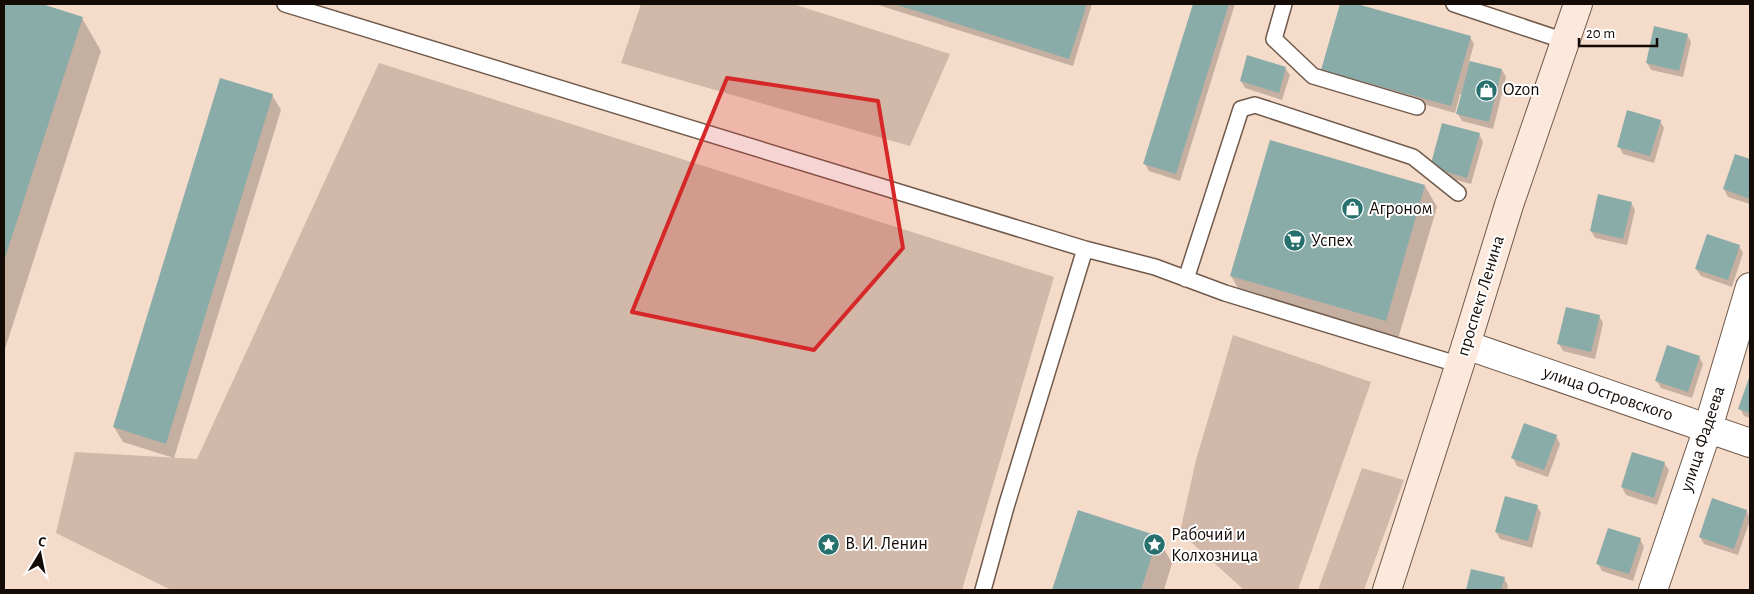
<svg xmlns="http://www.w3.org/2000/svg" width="1754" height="594" font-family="'Alegreya Sans',sans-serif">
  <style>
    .green { fill: #d1b8a8 }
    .shadow { fill: #0003 }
    .building { fill: #8aaca9 }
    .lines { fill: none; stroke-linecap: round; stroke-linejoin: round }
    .lane-casing { stroke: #705a4b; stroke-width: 18 }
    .street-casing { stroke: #705a4b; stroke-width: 30 }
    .secondary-casing { stroke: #705a4b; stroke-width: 30 }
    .lane { stroke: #fff; stroke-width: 15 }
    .street { stroke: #fff; stroke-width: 28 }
    .secondary { stroke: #fce9dc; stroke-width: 28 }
    .marked { fill: #d62828; fill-opacity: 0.2; stroke: #d62828; stroke-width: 4; stroke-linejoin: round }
    .labels { text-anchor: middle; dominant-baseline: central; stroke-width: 4; stroke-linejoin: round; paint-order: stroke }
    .poi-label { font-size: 18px; fill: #140b06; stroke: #fff; text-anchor: start }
    .street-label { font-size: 18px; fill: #140b06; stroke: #fff }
  </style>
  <rect width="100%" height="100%" fill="#f5dbca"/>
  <path class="green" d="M641 4H793L950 54 910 146 621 63Z
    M379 63 1054 277 962 590H171L56 533 75 452 197 459Z
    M1233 335 1371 382 1298 590H1244L1180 532 1196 460Z
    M1362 468 1404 480 1364 590H1318Z"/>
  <path class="shadow" d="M4 4H38L82 18 101 51 4 352Z
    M875 4H1092L1073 66Z
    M1195 4H1235L1180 181 1149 171 1145 164Z
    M1341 4H1353L1470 37 1474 44 1469 62 1502 70 1506 77 1493 129 1462 121 1458 114 1462 95 1460 94 1455 113 1327 77 1323 70Z
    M1687 35 1691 42 1683 77 1651 70 1647 63Z
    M1285 68 1290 75 1282 100 1245 88 1241 81Z
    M272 95 281 110 174 458 123 442 114 427Z
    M1660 121 1664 128 1654 163 1623 154 1619 146Z
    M1479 134 1483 142 1471 184 1435 174Z
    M1736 155 1750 160V204L1728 197 1724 189Z
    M1425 186 1437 207 1397 342 1243 297 1231 276Z
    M1631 203 1635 210 1627 245 1595 238 1591 231Z
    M1739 246 1743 253 1732 287 1701 276 1696 269Z
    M1599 316 1603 323 1595 359 1563 351 1559 344Z
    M1699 357 1703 364 1692 398 1661 388 1657 381Z
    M1750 378V418L1744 416 1740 408Z
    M1556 436 1560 444 1548 477 1517 466 1513 458Z
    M1664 463 1669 470 1657 505 1626 495 1622 487Z
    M1537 506 1541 513 1532 548 1500 539 1496 532Z
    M1747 511 1750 520 1738 555 1704 544 1700 537Z
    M1078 512 1157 537 1172 563 1164 590H1054Z
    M1640 539 1644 547 1633 581 1602 571 1598 564Z
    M1472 570 1504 578 1508 586 1507 590H1467Z"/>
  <path class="building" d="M4 4H42L83 17 4 261Z
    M894 4H1087L1069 59Z
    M1193 4H1229L1176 174 1143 164Z
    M1340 4H1357L1471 36 1451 106 1321 70Z
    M1654 26 1688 34 1679 71 1646 63Z
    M1247 55 1286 67 1279 93 1240 81Z
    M1470 61 1502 69 1489 122 1456 114Z
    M220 78 273 94 166 444 113 427Z
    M1627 110 1661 120 1650 156 1617 147Z
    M1442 123 1480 133 1467 178 1430 167Z
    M1270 140 1425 185 1386 321 1230 276Z
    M1735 154 1750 159V199L1723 189Z
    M1598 194 1632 202 1623 239 1590 231Z
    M1707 234 1740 245 1728 280 1695 269Z
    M1566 307 1600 315 1591 352 1557 344Z
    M1667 345 1700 356 1688 392 1655 381Z
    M1750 375V413L1738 409Z
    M1524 423 1557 435 1544 470 1511 458Z
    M1632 452 1665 462 1654 498 1621 487Z
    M1505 496 1538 505 1528 541 1495 532Z
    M1712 498 1747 510 1734 549 1699 537Z
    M1078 510 1158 536 1141 590H1052Z
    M1608 528 1641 538 1629 574 1596 564Z
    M1471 569 1505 577 1501 590H1466Z"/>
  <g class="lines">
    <defs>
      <path id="lane" d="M285 4 1085 249 1155 267 1225 293 1460 365
        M1284 4 1274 39 1313 76 1417 107
        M1454 4 1565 41
        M1186 279 1241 109 1255 105 1413 157 1458 193
        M983 590 1006 507 1085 249"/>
      <path id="street" d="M1466 345 1750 443
        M1653 590 1708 428 1750 287"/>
      <path id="secondary" d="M1387 590 1466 345 1509 205 1578 4"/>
    </defs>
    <use href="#lane" class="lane-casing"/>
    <use href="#street" class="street-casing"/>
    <use href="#secondary" class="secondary-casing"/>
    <use href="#lane" class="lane"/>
    <use href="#street" class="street"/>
    <use href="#secondary" class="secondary"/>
  </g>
  <path class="marked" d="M727 78 878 101 903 248 814 350 632 312Z"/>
  <defs>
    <symbol id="shop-disc" viewBox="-11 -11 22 22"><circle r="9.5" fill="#26706d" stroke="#fff"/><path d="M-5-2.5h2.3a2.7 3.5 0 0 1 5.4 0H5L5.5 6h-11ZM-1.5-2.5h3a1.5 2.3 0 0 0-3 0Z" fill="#fff"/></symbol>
    <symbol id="supermarket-disc" viewBox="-11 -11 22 22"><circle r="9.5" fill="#26706d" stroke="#fff"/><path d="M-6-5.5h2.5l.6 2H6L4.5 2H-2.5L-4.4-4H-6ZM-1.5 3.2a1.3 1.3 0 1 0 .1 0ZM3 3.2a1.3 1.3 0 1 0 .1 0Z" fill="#fff"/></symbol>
    <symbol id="sight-disc" viewBox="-11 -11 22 22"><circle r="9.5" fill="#26706d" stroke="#fff"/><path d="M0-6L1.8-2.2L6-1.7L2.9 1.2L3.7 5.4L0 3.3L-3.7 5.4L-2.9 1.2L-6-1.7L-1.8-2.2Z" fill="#fff"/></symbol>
  </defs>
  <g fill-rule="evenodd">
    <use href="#shop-disc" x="1474" y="78" width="25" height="25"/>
    <use href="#shop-disc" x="1340" y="196" width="25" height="25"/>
    <use href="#supermarket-disc" x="1282" y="228" width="25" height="25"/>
    <use href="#sight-disc" x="816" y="532" width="25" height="25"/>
    <use href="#sight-disc" x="1142" y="532" width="25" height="25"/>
  </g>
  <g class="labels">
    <g class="poi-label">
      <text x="1503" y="90">Ozon</text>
      <text x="1369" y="209">Агроном</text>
      <text x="1311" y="241">Успех</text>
      <text x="1171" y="535">Рабочий и<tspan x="1171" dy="21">Колхозница</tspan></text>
      <text x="845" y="544">В. И. Ленин</text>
    </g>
    <g class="street-label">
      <text transform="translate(1481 296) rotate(-73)">проспект Ленина</text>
      <text transform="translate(1608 394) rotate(19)">улица Островского</text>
      <text transform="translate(1703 439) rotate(-72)">улица Фадеева</text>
    </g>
  </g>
  <rect width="1754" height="594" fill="none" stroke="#140b06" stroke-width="10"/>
  <g transform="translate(40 554) rotate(10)" stroke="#ffffff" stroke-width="4" paint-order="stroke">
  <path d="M0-4L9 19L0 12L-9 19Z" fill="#140b06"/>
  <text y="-8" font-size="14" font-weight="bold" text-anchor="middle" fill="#140b06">С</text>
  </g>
  <path d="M1579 38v8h78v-8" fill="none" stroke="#140b06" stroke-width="2.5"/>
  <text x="1586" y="38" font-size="15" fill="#140b06" stroke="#ffffff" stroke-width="4" paint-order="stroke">20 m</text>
</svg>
